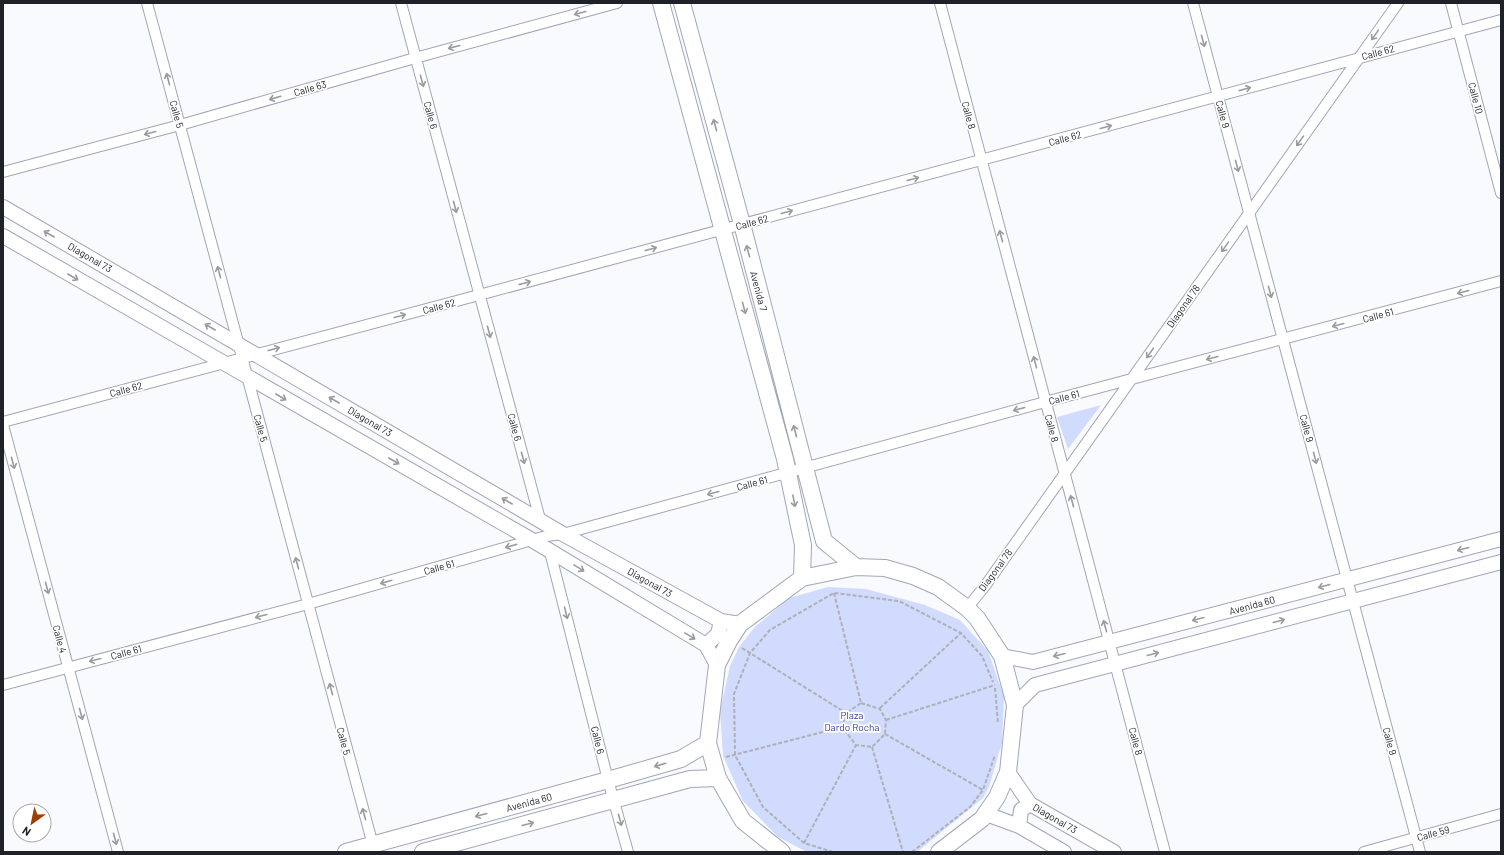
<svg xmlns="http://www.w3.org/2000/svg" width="1504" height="855" font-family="Barlow,sans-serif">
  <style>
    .green { fill: #d1dbfe }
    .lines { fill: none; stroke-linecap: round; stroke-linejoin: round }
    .minor-casing { stroke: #a1a6b7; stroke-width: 12 }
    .secondary-casing { stroke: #a1a6b7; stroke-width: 16 }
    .primary-casing { stroke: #a1a6b7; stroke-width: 18 }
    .path { stroke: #aeb0b5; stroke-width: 2; stroke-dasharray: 4 2; stroke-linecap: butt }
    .minor { stroke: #fff; stroke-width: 10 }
    .secondary { stroke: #fff; stroke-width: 14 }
    .primary { stroke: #fff; stroke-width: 16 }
    .oneway { stroke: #9a9b9e }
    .labels { text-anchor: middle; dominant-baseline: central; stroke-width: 3.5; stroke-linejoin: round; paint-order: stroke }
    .street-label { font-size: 10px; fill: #1f2128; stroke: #fff }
    .park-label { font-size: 10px; fill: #333d95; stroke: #fff }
  </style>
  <rect width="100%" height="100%" fill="#f9fafe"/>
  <path class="green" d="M1101 405 1068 449 1057 417Z
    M828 587 866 589 925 605 960 620 988 651 1004 696 1002 743 989 787 983 798 917 852H807L778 837 743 801 723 756 720 711 730 666 739 647 754 628 789 598Z"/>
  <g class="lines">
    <defs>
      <path id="minor" d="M147 3 374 849
        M401 3 541 523
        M940 3 1165 852
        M1193 3 1420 852
        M1451 3 1501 193
        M3 172 180 125 415 58 617 3
        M3 422 479 295 1501 20
        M3 425 118 852
        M549 548 608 780 628 852
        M967 608 985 586 1398 3
        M3 685 308 604 546 536 563 534 1045 402 1501 281
        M1364 852 1501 814"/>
      <path id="secondary" d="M3 207 563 534 721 621 740 624
        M3 236 532 540 706 645 717 665
        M706 645 718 634 721 621
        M1002 656 1033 662 1501 539
        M1015 705 1035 685 1501 562
        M1008 772 1030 804 1114 852
        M986 814 1019 826 1064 852
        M1019 826 1021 810 1030 804"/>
      <path id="primary" d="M661 3 785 459 803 545 802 578
        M682 3 742 224 824 541 856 567
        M346 852 608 780 681 759 708 743
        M423 852 690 779 718 778
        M782 852 743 821 718 778 708 743 717 665 729 641 740 624 802 578 856 567 885 568 913 576 938 587 967 608 977 618 1002 656 1015 705 1008 772 997 797 982 819 939 852"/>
    </defs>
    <use href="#minor" class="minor-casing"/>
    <use href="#secondary" class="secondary-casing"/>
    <use href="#primary" class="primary-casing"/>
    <path class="path" d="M834 593 861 703
      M742 648 846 713
      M995 688 998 723
      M861 703 880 709 886 720 885 734 872 747 856 745 842 727 846 713Z
      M880 708 961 633
      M886 720 995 685
      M885 734 983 790
      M872 747 903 852
      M726 757 842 727
      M804 843 856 745
      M833 852 804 843 763 807 735 755 734 694 750 653 770 630 834 593 899 601 961 633 982 656 993 682
      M912 852 970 807 983 790 995 755"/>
    <use href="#minor" class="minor"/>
    <use href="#secondary" class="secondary"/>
    <use href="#primary" class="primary"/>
  </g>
  <defs><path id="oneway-shaft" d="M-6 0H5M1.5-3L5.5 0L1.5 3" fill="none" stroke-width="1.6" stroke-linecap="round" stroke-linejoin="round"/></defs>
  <g class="oneway">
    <use href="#oneway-shaft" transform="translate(580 13) rotate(165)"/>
    <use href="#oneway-shaft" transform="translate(1375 35) rotate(125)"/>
    <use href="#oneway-shaft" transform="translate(1203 41) rotate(75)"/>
    <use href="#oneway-shaft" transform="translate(454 47) rotate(165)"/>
    <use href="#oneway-shaft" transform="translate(168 79) rotate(-105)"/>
    <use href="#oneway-shaft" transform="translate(422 81) rotate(75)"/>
    <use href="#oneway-shaft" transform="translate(1245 89) rotate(-15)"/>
    <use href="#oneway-shaft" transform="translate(275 98) rotate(164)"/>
    <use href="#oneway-shaft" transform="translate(715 125) rotate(-105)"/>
    <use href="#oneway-shaft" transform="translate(1106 127) rotate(-15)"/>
    <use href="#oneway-shaft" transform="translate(150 133) rotate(165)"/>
    <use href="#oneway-shaft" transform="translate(1300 141) rotate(125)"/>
    <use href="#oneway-shaft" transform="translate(1237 166) rotate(75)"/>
    <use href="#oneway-shaft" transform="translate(913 179) rotate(-15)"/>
    <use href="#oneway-shaft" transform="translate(455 207) rotate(75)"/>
    <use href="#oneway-shaft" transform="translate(787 212) rotate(-15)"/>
    <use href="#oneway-shaft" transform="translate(49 234) rotate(-150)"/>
    <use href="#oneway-shaft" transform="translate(1001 236) rotate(-105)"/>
    <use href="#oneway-shaft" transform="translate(1225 247) rotate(125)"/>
    <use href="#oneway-shaft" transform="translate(651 249) rotate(-15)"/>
    <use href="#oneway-shaft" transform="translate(748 251) rotate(-105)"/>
    <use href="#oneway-shaft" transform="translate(219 272) rotate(-105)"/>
    <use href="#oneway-shaft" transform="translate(73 277) rotate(30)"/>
    <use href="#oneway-shaft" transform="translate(525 283) rotate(-15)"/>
    <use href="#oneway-shaft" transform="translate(1270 292) rotate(75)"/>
    <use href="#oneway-shaft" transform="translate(1463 292) rotate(165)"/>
    <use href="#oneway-shaft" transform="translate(744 308) rotate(75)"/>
    <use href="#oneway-shaft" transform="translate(400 316) rotate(-15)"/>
    <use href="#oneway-shaft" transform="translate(1338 325) rotate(165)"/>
    <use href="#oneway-shaft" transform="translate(210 327) rotate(-150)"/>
    <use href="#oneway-shaft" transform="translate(489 332) rotate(75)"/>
    <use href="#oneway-shaft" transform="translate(274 349) rotate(-15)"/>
    <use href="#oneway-shaft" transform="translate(1150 353) rotate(125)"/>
    <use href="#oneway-shaft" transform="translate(1212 358) rotate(165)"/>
    <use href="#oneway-shaft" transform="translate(1035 362) rotate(-105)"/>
    <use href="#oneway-shaft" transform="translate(281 397) rotate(30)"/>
    <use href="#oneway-shaft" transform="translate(334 400) rotate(-150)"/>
    <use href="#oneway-shaft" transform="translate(1019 409) rotate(165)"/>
    <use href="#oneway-shaft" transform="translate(795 431) rotate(-105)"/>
    <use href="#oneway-shaft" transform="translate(523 458) rotate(75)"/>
    <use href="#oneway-shaft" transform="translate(1315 458) rotate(75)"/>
    <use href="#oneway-shaft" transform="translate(394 461) rotate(30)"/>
    <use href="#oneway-shaft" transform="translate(13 463) rotate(75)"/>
    <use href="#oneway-shaft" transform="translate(713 493) rotate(165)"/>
    <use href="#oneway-shaft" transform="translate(507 501) rotate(-150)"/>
    <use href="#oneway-shaft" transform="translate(794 501) rotate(79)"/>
    <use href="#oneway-shaft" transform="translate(1072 501) rotate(-105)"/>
    <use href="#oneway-shaft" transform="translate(511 546) rotate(164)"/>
    <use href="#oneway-shaft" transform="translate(1463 549) rotate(165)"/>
    <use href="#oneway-shaft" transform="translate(297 563) rotate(-105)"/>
    <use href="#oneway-shaft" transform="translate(579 568) rotate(31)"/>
    <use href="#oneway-shaft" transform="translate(386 582) rotate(164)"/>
    <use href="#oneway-shaft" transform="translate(1324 586) rotate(165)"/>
    <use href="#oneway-shaft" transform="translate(47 588) rotate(75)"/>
    <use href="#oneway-shaft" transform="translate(566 613) rotate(76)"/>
    <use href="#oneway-shaft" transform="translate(261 616) rotate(165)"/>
    <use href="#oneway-shaft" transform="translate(1198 619) rotate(165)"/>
    <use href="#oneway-shaft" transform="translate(1279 621) rotate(-15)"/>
    <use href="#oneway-shaft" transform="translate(1105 626) rotate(-105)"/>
    <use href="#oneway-shaft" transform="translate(690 636) rotate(31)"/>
    <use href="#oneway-shaft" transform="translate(1153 654) rotate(-15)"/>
    <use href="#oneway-shaft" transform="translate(1059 655) rotate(166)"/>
    <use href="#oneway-shaft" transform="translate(95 660) rotate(165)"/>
    <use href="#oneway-shaft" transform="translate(331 689) rotate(-105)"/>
    <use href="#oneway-shaft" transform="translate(81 714) rotate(75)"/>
    <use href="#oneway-shaft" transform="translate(660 765) rotate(164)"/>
    <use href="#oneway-shaft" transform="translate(364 814) rotate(-105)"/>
    <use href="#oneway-shaft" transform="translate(481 815) rotate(165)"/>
    <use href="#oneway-shaft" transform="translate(620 820) rotate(75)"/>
    <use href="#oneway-shaft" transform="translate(528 824) rotate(-15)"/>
    <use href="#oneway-shaft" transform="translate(115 839) rotate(75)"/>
  </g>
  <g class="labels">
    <g class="street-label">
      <text transform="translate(1378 52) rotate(-15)">Calle 62</text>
      <text transform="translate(310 88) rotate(-16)">Calle 63</text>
      <text transform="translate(1476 98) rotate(75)">Calle 10</text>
      <text transform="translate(177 114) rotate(75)">Calle 5</text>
      <text transform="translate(1223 114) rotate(75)">Calle 9</text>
      <text transform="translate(431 115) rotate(75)">Calle 6</text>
      <text transform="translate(969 115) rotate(75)">Calle 8</text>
      <text transform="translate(1065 138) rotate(-15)">Calle 62</text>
      <text transform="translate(752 222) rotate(-15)">Calle 62</text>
      <text transform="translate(90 257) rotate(30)">Diagonal 73</text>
      <text transform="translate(759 291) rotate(75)">Avenida 7</text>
      <text transform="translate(439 306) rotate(-15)">Calle 62</text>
      <text transform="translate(1183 306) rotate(-55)">Diagonal 78</text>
      <text transform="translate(1378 315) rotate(-15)">Calle 61</text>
      <text transform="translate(126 389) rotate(-15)">Calle 62</text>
      <text transform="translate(1064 397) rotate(-15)">Calle 61</text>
      <text transform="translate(370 421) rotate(30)">Diagonal 73</text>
      <text transform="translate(515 427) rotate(75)">Calle 6</text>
      <text transform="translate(261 428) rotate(75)">Calle 5</text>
      <text transform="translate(1052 428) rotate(75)">Calle 8</text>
      <text transform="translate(1307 428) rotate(75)">Calle 9</text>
      <text transform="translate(752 483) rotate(-15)">Calle 61</text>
      <text transform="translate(439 567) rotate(-16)">Calle 61</text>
      <text transform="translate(995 570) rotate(-54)">Diagonal 78</text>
      <text transform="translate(650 582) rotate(29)">Diagonal 73</text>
      <text transform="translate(1252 605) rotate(-15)">Avenida 60</text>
      <text transform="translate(60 639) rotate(75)">Calle 4</text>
      <text transform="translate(126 652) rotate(-15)">Calle 61</text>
      <text transform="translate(598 740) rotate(76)">Calle 6</text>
      <text transform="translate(344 741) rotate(75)">Calle 5</text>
      <text transform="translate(1136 741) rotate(75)">Calle 8</text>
      <text transform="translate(1390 741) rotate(75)">Calle 9</text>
      <text transform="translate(529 802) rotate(-15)">Avenida 60</text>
      <text transform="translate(1055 818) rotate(30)">Diagonal 73</text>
      <text transform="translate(1433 833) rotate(-15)">Calle 59</text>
    </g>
    <g class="park-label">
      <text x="852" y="715">Plaza<tspan x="852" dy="12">Dardo Rocha</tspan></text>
    </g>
  </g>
  <rect width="1504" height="855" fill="none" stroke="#1f2128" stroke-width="8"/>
  <g transform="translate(32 823) rotate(213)"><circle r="19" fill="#ffffff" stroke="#a5a6a9"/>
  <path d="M0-3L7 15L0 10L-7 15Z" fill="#a03d05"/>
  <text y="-6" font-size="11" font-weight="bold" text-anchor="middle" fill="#1f2128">N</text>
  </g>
</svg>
